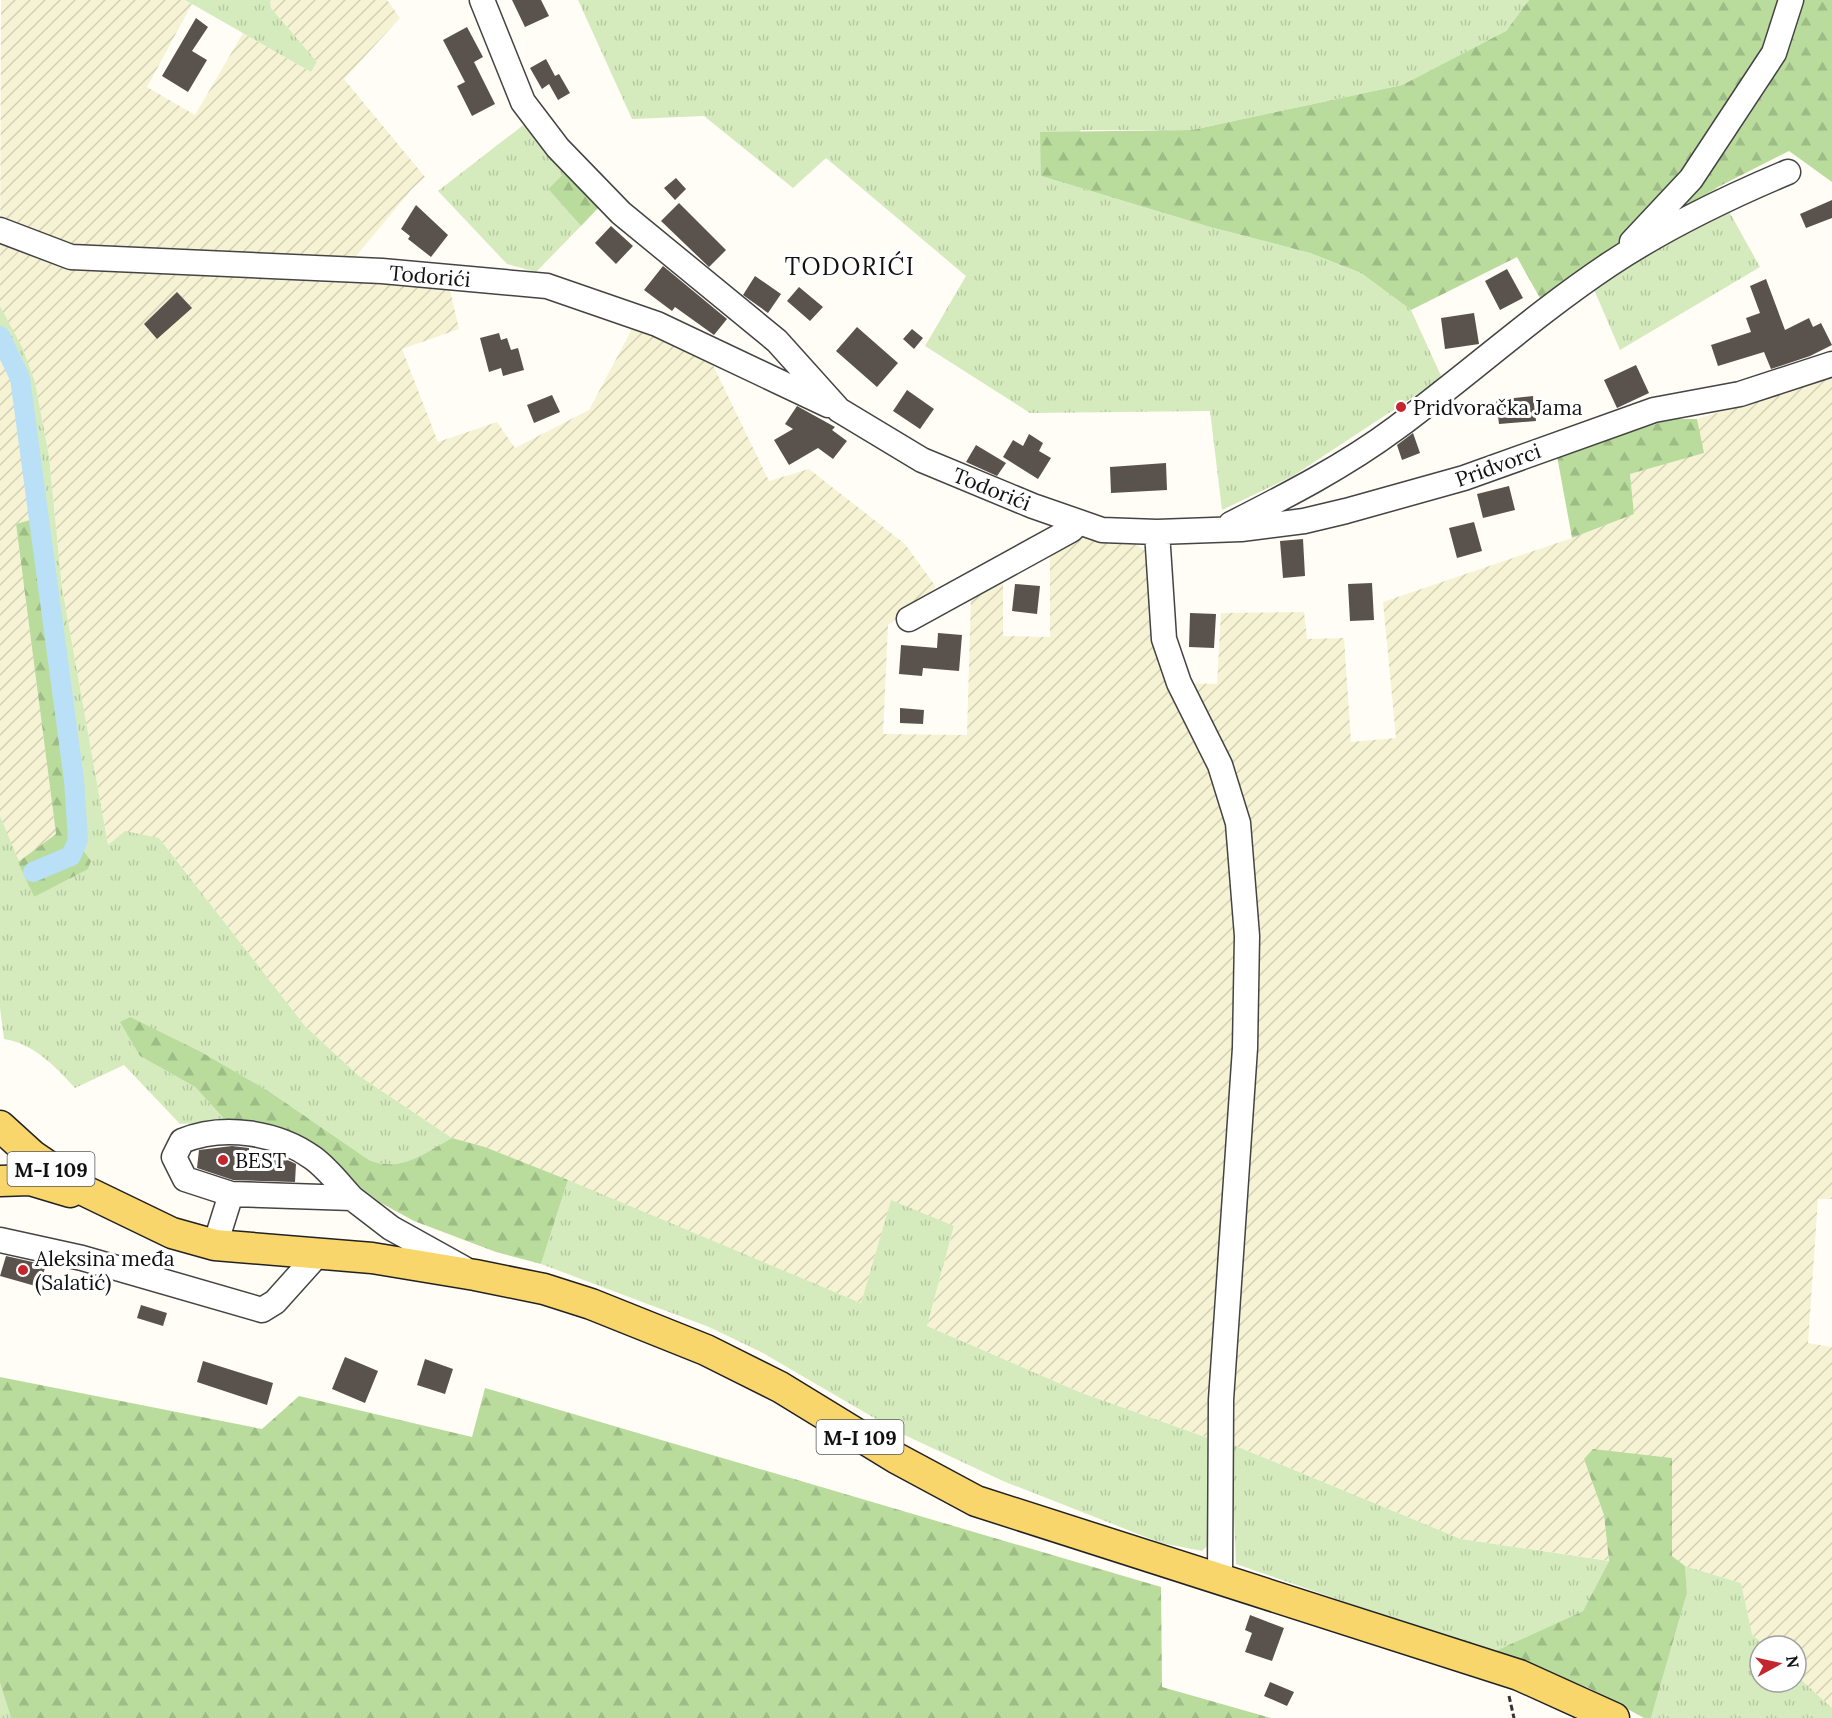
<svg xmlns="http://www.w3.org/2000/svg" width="1832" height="1718" font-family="Lora,serif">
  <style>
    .farmland { fill: url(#farmland-furrows) }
    .grass { fill: url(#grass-tufts) }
    .forest { fill: url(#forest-firs) }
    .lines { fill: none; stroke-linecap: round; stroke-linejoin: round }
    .canal { stroke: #b9e0f7; stroke-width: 20 }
    .building { fill: #5a524d }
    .minor-casing { stroke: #444; stroke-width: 27 }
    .major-casing { stroke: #222; stroke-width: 33 }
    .path { stroke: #333; stroke-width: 3; stroke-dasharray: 6 3; stroke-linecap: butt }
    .minor { stroke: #fff; stroke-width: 24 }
    .major { stroke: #f9d66b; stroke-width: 30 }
    .poi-dot { fill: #c4262e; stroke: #fff; stroke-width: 2 }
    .labels { text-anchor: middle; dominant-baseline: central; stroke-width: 6; stroke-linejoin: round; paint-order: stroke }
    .shield { fill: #fff; stroke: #585858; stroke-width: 1.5 }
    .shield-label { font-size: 20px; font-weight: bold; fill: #111 }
    .street-label { font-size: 21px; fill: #111; stroke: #fff }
    .poi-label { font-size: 21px; fill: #111; stroke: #fff; text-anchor: start }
    .quarter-label { font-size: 24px; letter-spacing: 1.5px; fill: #111; stroke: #fff }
  </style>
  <defs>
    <pattern id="farmland-furrows" width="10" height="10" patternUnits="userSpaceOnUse" patternTransform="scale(1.5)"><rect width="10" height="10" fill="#f6f3d4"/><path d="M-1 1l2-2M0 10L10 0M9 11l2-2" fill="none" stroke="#d2cfb5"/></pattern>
    <pattern id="grass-tufts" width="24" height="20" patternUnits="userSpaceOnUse" patternTransform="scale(1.5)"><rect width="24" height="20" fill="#d5ebbd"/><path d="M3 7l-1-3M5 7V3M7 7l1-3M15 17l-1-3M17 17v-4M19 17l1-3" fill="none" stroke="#b6c8a1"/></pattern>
    <pattern id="forest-firs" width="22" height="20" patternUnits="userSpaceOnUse" patternTransform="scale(1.5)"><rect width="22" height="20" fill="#b9dc9c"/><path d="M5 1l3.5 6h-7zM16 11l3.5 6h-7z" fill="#9ebc85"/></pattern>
  </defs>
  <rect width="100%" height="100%" fill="#fffdf5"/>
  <path class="farmland" d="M1 0H185L192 4 147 87 195 115 243 33 311 72 317 62 271 8 270 0H387L400 18 344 79 425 177 411 190 357 255 356 264 446 273 459 329 402 349 438 442 497 422 515 448 589 410 633 327 711 361 769 481 809 469 905 544 936 587 888 625 883 734 967 735 971 599 1003 580V636L1050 637V557L1073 541 1088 537 1133 542 1149 553 1228 825 1238 934 1235 1048 1211 1439 1082 1393 927 1326 954 1227 891 1201 861 1303 485 1147 452 1138 358 1075 305 1026 159 838 108 846 62 587 49 456 35 382 0 306Z
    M0 358 10 378 30 520 16 524 56 834 18 862 0 816Z
    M1832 373V1199H1818L1808 1343 1832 1347V1708L1796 1675V1646H1765L1752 1634 1741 1583 1685 1566 1672 1556 1584 1459 1604 1515 1609 1561 1461 1539 1231 1444V1403L1258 936 1187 683 1217 684 1221 613 1304 612 1307 639 1344 638 1351 742 1396 738 1383 602 1572 538 1634 514 1630 474 1703 453 1697 419 1786 391Z"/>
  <path class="grass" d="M185 0H270L271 8 317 62 311 72Z
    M578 0H1529L1506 31 1402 85 1192 130H1081L1041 176 1210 227 1310 253 1361 273 1411 310 1442 378 1293 476 1222 510 1210 411 1030 413 925 346 966 276 826 158 793 188 704 116 632 119Z
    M526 123 567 170 548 189 581 226 536 272 507 264 438 191Z
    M1716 188 1760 267 1620 350 1592 285 1541 300Z
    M0 306 22 347 35 382 49 456 62 587 108 845 125 831 159 838 305 1026 358 1075 452 1138C424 1153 401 1173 369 1160L267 1090 203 1053 140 1056 195 1087 227 1122 180 1124 124 1065 75 1088C56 1067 33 1043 4 1039L0 1008V816L34 897 91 861 68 828 67 800 19 438 10 378 0 358Z
    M568 1180 861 1303 891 1200 954 1226 927 1326 1082 1393 1211 1439 1210 1543 1202 1551 1161 1543 1003 1481 900 1433 761 1352 709 1327 541 1264Z
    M1231 1444 1461 1539 1609 1561 1583 1611 1491 1653 1236 1564Z
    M1685 1566 1741 1583 1752 1634 1765 1646H1760V1682H1796V1675L1832 1708V1718H1651L1687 1593Z
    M0 1683 11 1718H0Z"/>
  <path class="forest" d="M1529 0H1832V182L1789 151 1716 188 1541 300 1517 257 1411 310 1361 273 1310 253 1210 227 1041 176 1040 132 1192 130 1402 85 1506 31Z
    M567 170 601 205 581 226 548 189Z
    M1671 419H1697L1704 453 1630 474 1634 514 1572 538 1557 456Z
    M30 520 67 800 68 828 91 861 88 869 34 897 18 862 56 834 16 524Z
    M130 1017 203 1053 267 1090 369 1160C401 1173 424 1153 452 1138L485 1147 568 1180 541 1264 496 1252 414 1221 381 1203 282 1127 227 1122 195 1087 140 1056 120 1022Z
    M0 1377 262 1429 299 1396 472 1437 485 1388 1161 1587 1162 1687 1271 1718H11L0 1683Z
    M1593 1449 1672 1458V1556L1685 1566 1687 1593 1651 1718H1644L1589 1688 1491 1653 1583 1611 1609 1561 1604 1515 1584 1459Z"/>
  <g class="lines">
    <path class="canal" d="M0 336 20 378 74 780 78 840 71 856 33 872"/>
  </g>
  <path class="building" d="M512 0H541L549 16 525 27Z
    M196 18 208 27 192 51 207 60 188 92 162 76Z
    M467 27 483 57 474 62 495 104 472 116 457 86 465 82 443 40Z
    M546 59 555 76 559 74 570 93 558 100 549 84 542 89 530 68Z
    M676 178 686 189 675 200 664 188Z
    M1832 200V218L1806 228 1800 214Z
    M679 203 726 250 709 267 661 221Z
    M416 205 448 235 431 257 408 239 410 236 401 229Z
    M611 226 633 246 616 264 595 243Z
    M663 266 727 319 714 335 675 307 672 311 644 290Z
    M1507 269 1523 298 1500 310 1485 281Z
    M755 276 781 294 768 313 743 295Z
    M1766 279 1785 330 1809 318 1813 327 1821 323 1832 345 1810 356 1771 369 1764 352 1718 366 1711 345 1751 332 1746 318 1760 313 1750 286Z
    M799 287 823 307 810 321 787 301Z
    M177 292 192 308 157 339 144 324Z
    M1474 313 1479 344 1445 349 1441 318Z
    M857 327 898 363 877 387 836 351Z
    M912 329 923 338 914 349 903 339Z
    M499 333 501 340 507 338 511 350 518 348 524 370 503 376 501 368 489 372 480 338Z
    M1636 365 1649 393 1617 408 1604 380Z
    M907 390 934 409 920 429 893 411Z
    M552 395 560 412 534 423 527 405Z
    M1533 396 1536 421 1499 424 1496 400Z
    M797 406 835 427 832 430 847 441 833 459 818 448 789 465 774 440 793 429 785 424Z
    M1413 433 1420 453 1402 460 1397 445Z
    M1029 434 1043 443 1039 451 1051 458 1038 479 1003 457 1013 440 1023 446Z
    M976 445 1006 463 997 476 966 462Z
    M1166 463 1167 490 1111 493 1110 467Z
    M1509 486 1515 510 1483 518 1477 494Z
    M1474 522 1482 551 1457 558 1449 528Z
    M1303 539 1305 576 1283 578 1280 541Z
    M1372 583 1374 620 1350 621 1348 584Z
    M1015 584 1040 586 1037 614 1012 611Z
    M1190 613 1216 614 1214 648 1189 647Z
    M938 633 962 635 959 671 923 668 922 676 899 674 901 645 937 648Z
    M900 708 924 710 923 724 900 723Z
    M232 1146 249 1148V1152L273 1154 292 1162 296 1164 295 1182 233 1180 197 1168 199 1150Z
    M6 1256 46 1265 39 1287 0 1276Z
    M141 1305 167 1313 163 1326 137 1318Z
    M345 1357 378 1371 365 1403 332 1389Z
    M425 1359 453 1369 445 1394 417 1385Z
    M203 1361 273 1383 267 1405 197 1382Z
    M1250 1615 1284 1628 1272 1661 1245 1652 1252 1633 1245 1630Z
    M1270 1682 1294 1692 1287 1706 1264 1696Z"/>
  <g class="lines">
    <defs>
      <path id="minor" d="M482 0 523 102 558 148 621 213 777 341 839 410 922 460 1033 506 1102 530 1157 532 1241 529 1304 521 1346 511 1464 478 1654 410 1740 394 1832 364
        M0 230 71 257 382 271 547 286 657 324 828 405
        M1632 242 1691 179 1774 53 1791 0
        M1231 524C1288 495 1345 466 1396 428 1469 374 1535 314 1610 264 1666 227 1726 198 1788 172
        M1157 532 1164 639 1179 683 1220 765 1238 823 1247 936 1245 1048 1221 1400 1220 1577
        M909 619 1071 530 1078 523
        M231 1194 185 1179 174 1157 182 1141C223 1124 277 1132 313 1158 328 1169 340 1185 352 1198
        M0 1240 82 1258 262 1310 275 1302 319 1253
        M215 1245 231 1194 352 1198 391 1228 463 1268"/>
      <path id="major" d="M0 1126 33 1156 83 1190 172 1233 215 1245 372 1258 475 1275 544 1289 591 1304 706 1350 780 1387 896 1458 976 1501 1519 1675 1614 1718
        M0 1181 30 1180 70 1192"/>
    </defs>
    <use href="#minor" class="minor-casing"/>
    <use href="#major" class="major-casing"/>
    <path class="path" d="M1509 1696 1514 1718"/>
    <use href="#minor" class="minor"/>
    <use href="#major" class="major"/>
  </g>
  <g class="poi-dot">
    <circle cx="1401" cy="407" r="6"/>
    <circle cx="223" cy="1160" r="6"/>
    <circle cx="23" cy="1270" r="6"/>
  </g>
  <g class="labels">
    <g class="shield">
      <rect x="7.5" y="1152" width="87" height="34" rx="4.5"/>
      <rect x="816.5" y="1420" width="87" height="34" rx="4.5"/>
    </g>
    <g class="shield-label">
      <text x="51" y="1169">M-I 109</text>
      <text x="860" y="1437">M-I 109</text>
    </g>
    <g class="street-label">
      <text transform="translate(430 276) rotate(5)">Todorići</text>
      <text transform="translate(1498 465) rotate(-20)">Pridvorci</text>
      <text transform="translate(992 489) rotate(22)">Todorići</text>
    </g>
    <g class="poi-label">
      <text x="1413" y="407">Pridvoračka Jama</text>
      <text x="235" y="1160">BEST</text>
      <text x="35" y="1258">Aleksina međa<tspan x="35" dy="24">(Salatić)</tspan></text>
    </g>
    <g class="quarter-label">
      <text x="850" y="266">TODORIĆI</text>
    </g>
  </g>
  <g transform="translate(1778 1664) rotate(82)"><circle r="28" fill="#ffffff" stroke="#a0a0a0" stroke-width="1.5"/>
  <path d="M0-4.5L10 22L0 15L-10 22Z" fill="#c4262e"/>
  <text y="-9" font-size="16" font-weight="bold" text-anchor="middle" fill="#111111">N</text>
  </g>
</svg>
